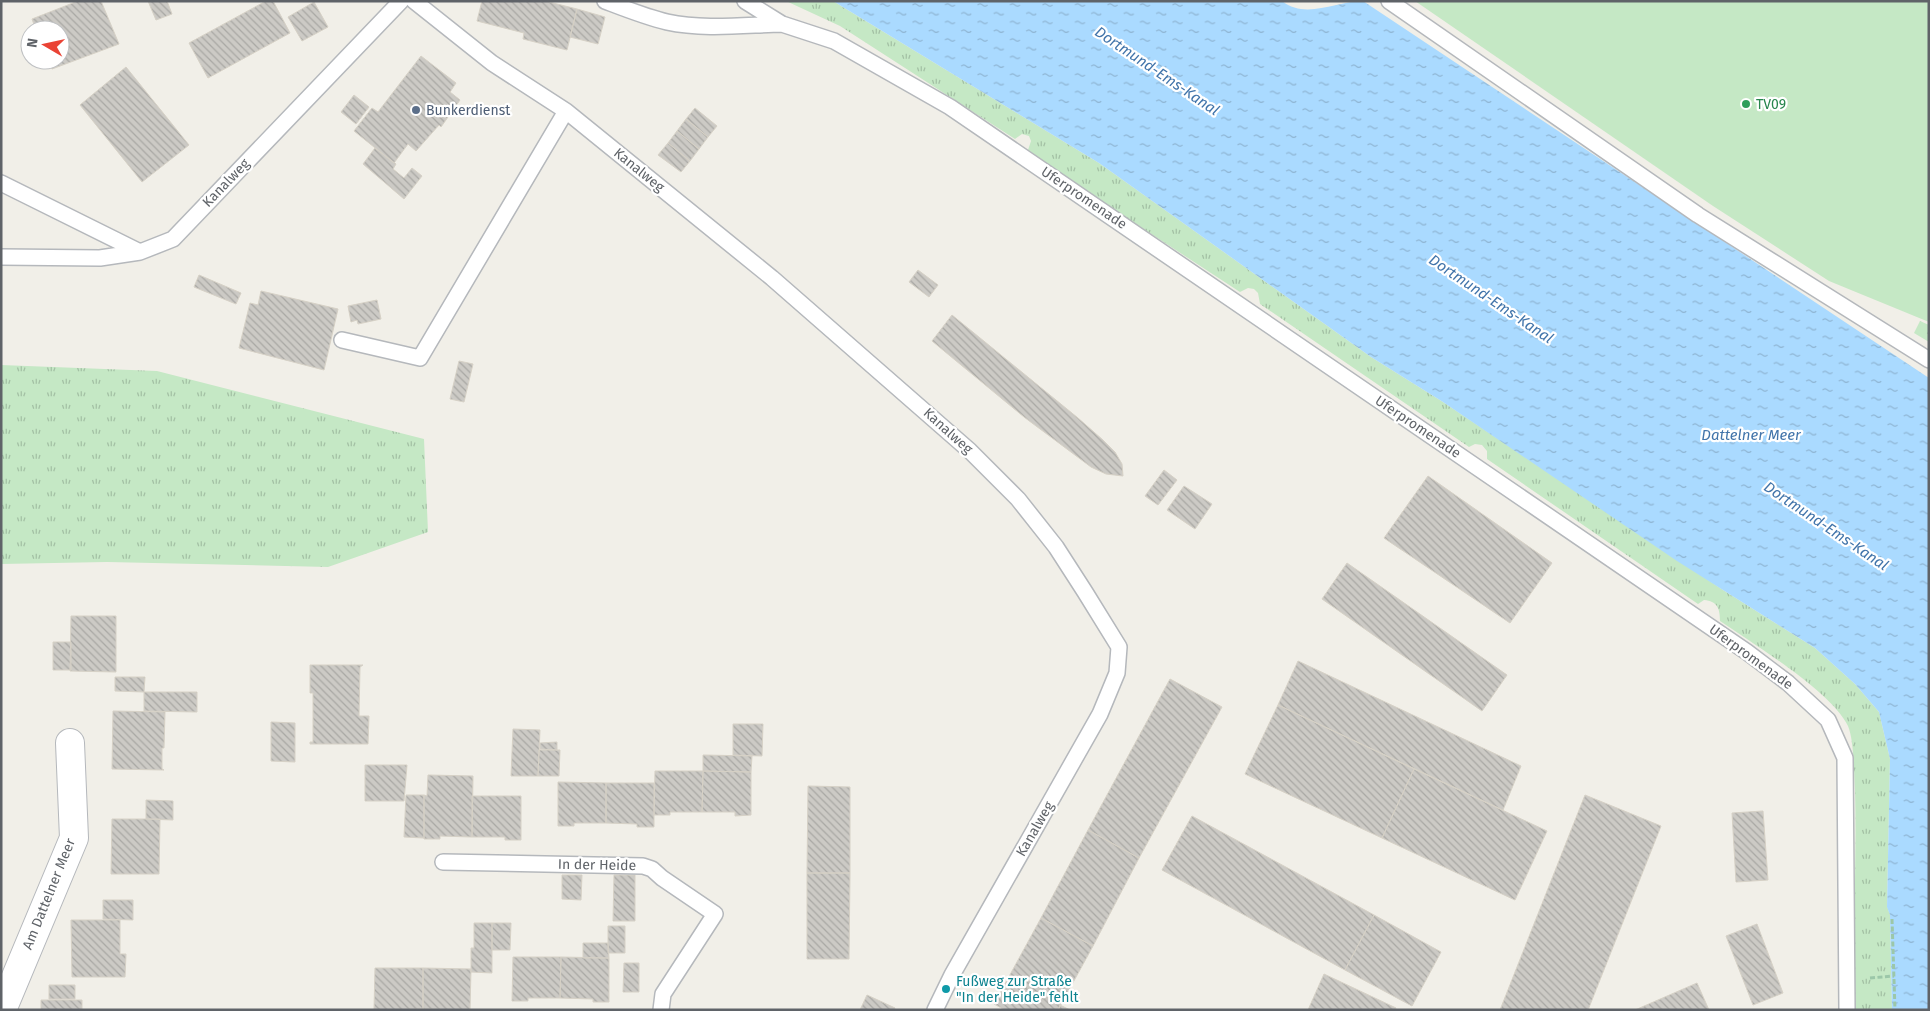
<svg xmlns="http://www.w3.org/2000/svg" width="1930" height="1011" font-family="'Fira Sans',sans-serif">
  <style>
    .grass { fill: url(#grass-tufts) }
    .forest { fill: url(#forest-firs) }
    .pitch { fill: #c5e8c5 }
    .water { fill: url(#water-ripples) }
    .building { fill: url(#building-back-hatch); stroke: #d6d1c6 }
    .lines { fill: none; stroke-linecap: round; stroke-linejoin: round }
    .service-casing { stroke: #b5b8bc; stroke-width: 18 }
    .minor-casing { stroke: #b5b8bc; stroke-width: 30 }
    .path { stroke: #9cc7a9; stroke-width: 3; stroke-dasharray: 5 2.5; stroke-linecap: butt }
    .service { stroke: #fff; stroke-width: 15 }
    .minor { stroke: #fff; stroke-width: 28 }
    .leisure-dot { fill: #2e9e5b; stroke: #fff; stroke-width: 2 }
    .service-dot { fill: #5c6f8a; stroke: #fff; stroke-width: 2 }
    .culture-dot { fill: #0f9aa8; stroke: #fff; stroke-width: 2 }
    .labels { text-anchor: middle; dominant-baseline: central; stroke-width: 4.5; stroke-linejoin: round; paint-order: stroke }
    .leisure-label { font-size: 14px; fill: #27864d; stroke: #fff; text-anchor: start }
    .service-label { font-size: 14px; fill: #4e5e75; stroke: #fff; text-anchor: start }
    .street-label { font-size: 14px; fill: #5f6368; stroke: #fff }
    .culture-label { font-size: 14px; fill: #0d838f; stroke: #fff; text-anchor: start }
    .water-label { font-size: 15px; font-style: italic; fill: #4174aa; stroke: #fff }
  </style>
  <defs>
    <pattern id="grass-tufts" width="24" height="20" patternUnits="userSpaceOnUse" patternTransform="scale(1.25)"><rect width="24" height="20" fill="#c5e8c5"/><path d="M3 7l-1-3M5 7V3M7 7l1-3M15 17l-1-3M17 17v-4M19 17l1-3" fill="none" stroke="#a3c0a4"/></pattern>
    <pattern id="forest-firs" width="22" height="20" patternUnits="userSpaceOnUse" patternTransform="scale(1.25)"><rect width="22" height="20" fill="#c5e8c5"/><path d="M5 1l3.5 6h-7zM16 11l3.5 6h-7z" fill="#a3c0a4"/></pattern>
    <pattern id="water-ripples" width="26" height="14" patternUnits="userSpaceOnUse" patternTransform="scale(1.25)"><rect width="26" height="14" fill="#aadaff"/><path d="M2 4q2-2 4 0t4 0M15 11q2-2 4 0t4 0" fill="none" stroke="#8eb4d2"/></pattern>
    <pattern id="building-back-hatch" width="6" height="6" patternUnits="userSpaceOnUse" patternTransform="scale(1.25)"><rect width="6" height="6" fill="#cccac5"/><path d="M-1 5l2 2M0 0l6 6M5-1l2 2" fill="none" stroke="#a9a8a4"/></pattern>
  </defs>
  <rect width="100%" height="100%" fill="#f1efe8"/>
  <path class="grass" d="M786 1H833L1099 163 1371 357 1443 402 1723 590 1815 648 1855 684 1879 712 1890 759 1887 906 1890 915 1892 1010H1851C1853 937 1857 863 1855 790 1854 774 1854 740 1848 726 1832 692 1752 643 1720 621 1720 608 1717 601 1704 600L1698 604 1487 459V451L1482 445 1475 444 1469 447 1260 304 1258 293 1254 289 1248 288 1240 292 1084 190 1028 150 1031 141 1029 136 1022 134 1015 139 840 26Z
    M1 365 157 371 424 439 428 532 328 567 107 562 1 564Z"/>
  <path class="forest" d="M1920 321 1929 325V342L1914 333Z"/>
  <path class="pitch" d="M1415 1H1929V322L1829 281 1713 206Z"/>
  <path class="water" d="M833 1H1282C1306 20 1336 1 1363 1L1929 378V1010H1892L1890 915 1887 907 1890 759 1879 712 1855 684 1815 648 1677 561 1443 402 1371 357 1099 163Z"/>
  <path class="building" d="M78 1H101L119 44 52 69 48 60H60V30H36L32 19Z
    M148 1H167L172 14 156 20Z
    M266 1H273L290 33 208 78 189 43Z
    M482 1H545L577 9 567 50 523 39 524 33 477 21Z
    M314 2 328 27 302 41 288 17Z
    M577 9 605 17 598 44 570 37Z
    M421 56 456 83 450 92 460 100 441 127 439 125 416 151 408 144 394 163 354 131 372 108 378 112Z
    M126 67 189 145 142 182 80 105Z
    M354 95 369 107 356 124 341 112Z
    M695 108 717 126 708 137 686 119Z
    M686 119 708 137 699 149 677 131Z
    M677 131 699 149 690 161 668 143Z
    M668 143 690 161 681 172 658 155Z
    M375 148 396 164 393 169 404 178 412 168 422 176 404 199 363 164Z
    M918 270 938 285 929 297 909 282Z
    M199 275 241 293 236 304 194 287Z
    M261 291 338 309 324 370 239 348 250 303 258 305Z
    M377 300 381 319 358 324 357 320 351 322 348 306Z
    M952 315 1078 418 1103 440 1115 452 1122 464 1123 476 1106 474 1091 467 1024 417 932 341Z
    M459 361 473 364 464 402 450 399Z
    M1164 470 1177 480 1158 505 1145 496Z
    M1428 476 1552 563 1510 623 1384 538Z
    M1184 486 1212 504 1195 529 1167 510Z
    M1347 563 1507 675 1482 711 1322 599Z
    M71 616H116V672L70 671Z
    M53 642H71V670H53Z
    M1298 661 1521 766 1503 810 1278 705Z
    M310 665H363L360 667 359 716H369L368 744H310V742H313V693H310Z
    M115 677H145L144 692 115 691Z
    M1170 679 1222 707 1139 858 1088 830Z
    M144 692H197V712L144 711Z
    M1278 705 1414 769 1382 838 1245 774Z
    M113 711 165 712 164 748H162V769L164 770 112 769Z
    M271 722 295 723V762L271 761Z
    M733 724H763L762 756 733 755Z
    M513 729 540 730 538 776H511Z
    M557 742V750L540 749V743Z
    M539 750H560L559 776H538Z
    M703 755 752 756 751 772 703 771Z
    M365 765H407L404 801H365Z
    M1414 769 1547 831 1515 900 1382 838Z
    M655 771H703L702 812H670V815H654Z
    M703 771 751 772V815L735 816V812H702Z
    M428 775 473 776 472 837 440 836V839H424V795L427 796Z
    M558 782 606 783V823H574V826H558Z
    M606 783H654V827H637V824L606 823Z
    M808 786 850 787V873H807Z
    M406 795H424V838L404 837Z
    M1585 795 1661 826 1588 1010H1500Z
    M472 796H521V840H505V837H472Z
    M146 800 173 801V820L146 819Z
    M1763 811 1768 880 1736 882 1732 813Z
    M1192 816 1374 915 1345 970 1162 870Z
    M112 819H160L159 874H111Z
    M1088 830 1139 858 1093 946 1041 918Z
    M807 873H850L849 959H807Z
    M562 875H582L581 900 562 899Z
    M614 875H635V921H613Z
    M103 900H133V920L103 919Z
    M1374 915 1441 952 1412 1006 1345 970Z
    M1041 918 1093 946 1058 1010H1005L994 1004Z
    M71 920H120V954H126L125 977H72Z
    M474 923H492V973L471 972V948H474Z
    M492 923H511L510 950H492Z
    M1757 924 1783 993 1753 1005 1726 936Z
    M608 926H625V953H608Z
    M583 943H608L609 958H583Z
    M513 957H561L560 998H528V1001H512Z
    M561 957 609 958V1002H593V999L560 998Z
    M624 963H639V992H623Z
    M375 968H423V1009L374 1010Z
    M423 968 471 969 470 1010 423 1009Z
    M1324 974 1396 1008 1395 1010H1308Z
    M1697 983 1709 1010H1635Z
    M49 985H75V999H49Z
    M867 995 895 1008 894 1010H860Z
    M41 1000H82V1010H41Z
    M1060 1005 1070 1010H1058Z"/>
  <g class="lines">
    <defs>
      <path id="service" d="M414 1 492 63 566 111 772 278 970 451 1018 499 1056 547 1085 592 1119 647 1117 673 1100 714 952 975 935 1010
        M605 1C626 9 646 17 667 22 704 30 744 25 782 24
        M745 1 782 24 834 41 950 107 1747 652 1788 683 1828 720 1845 758 1847 1010
        M1389 1 1698 215 1929 360
        M1 183 140 252
        M1 257 100 258 140 252 173 239 401 1
        M342 340 420 358 566 111
        M443 862 643 866 652 869 662 878 715 914 663 994 661 1010"/>
      <path id="minor" d="M2 1010 74 838 70 743"/>
    </defs>
    <use href="#service" class="service-casing"/>
    <use href="#minor" class="minor-casing"/>
    <path class="path" d="M1892 919 1895 1010
      M1870 978 1894 976"/>
    <use href="#service" class="service"/>
    <use href="#minor" class="minor"/>
  </g>
  <circle class="leisure-dot" cx="1746" cy="104" r="5"/>
  <circle class="service-dot" cx="416" cy="110" r="5"/>
  <circle class="culture-dot" cx="946" cy="989" r="5"/>
  <g class="labels">
    <g class="leisure-label">
      <text x="1756" y="104">TV09</text>
    </g>
    <g class="service-label">
      <text x="426" y="110">Bunkerdienst</text>
    </g>
    <g class="street-label">
      <text transform="translate(639 170) rotate(39)">Kanalweg</text>
      <text transform="translate(226 183) rotate(-46)">Kanalweg</text>
      <text transform="translate(1084 198) rotate(34)">Uferpromenade</text>
      <text transform="translate(1418 427) rotate(34)">Uferpromenade</text>
      <text transform="translate(948 431) rotate(42)">Kanalweg</text>
      <text transform="translate(1751 657) rotate(36)">Uferpromenade</text>
      <text transform="translate(1035 829) rotate(-60)">Kanalweg</text>
      <text transform="translate(597 865) rotate(1)">In der Heide</text>
      <text transform="translate(49 894) rotate(-68)">Am Dattelner Meer</text>
    </g>
    <g class="culture-label">
      <text x="956" y="981">Fußweg zur Straße<tspan x="956" dy="16">"In der Heide" fehlt</tspan></text>
    </g>
    <g class="water-label">
      <text transform="translate(1157 71) rotate(34)">Dortmund-Ems-Kanal</text>
      <text transform="translate(1491 299) rotate(34)">Dortmund-Ems-Kanal</text>
      <text x="1751" y="435">Dattelner Meer</text>
      <text transform="translate(1826 526) rotate(34)">Dortmund-Ems-Kanal</text>
    </g>
  </g>
  <rect width="1930" height="1011" fill="none" stroke="#5f6368" stroke-width="5"/>
  <g transform="translate(45 45) rotate(279)"><circle r="24" fill="#ffffff" stroke="#bfc1c3"/>
  <path d="M0-4L9 19L0 12L-9 19Z" fill="#ea4335"/>
  <text y="-8" font-size="14" font-weight="bold" text-anchor="middle" fill="#5f6368">N</text>
  </g>
</svg>
